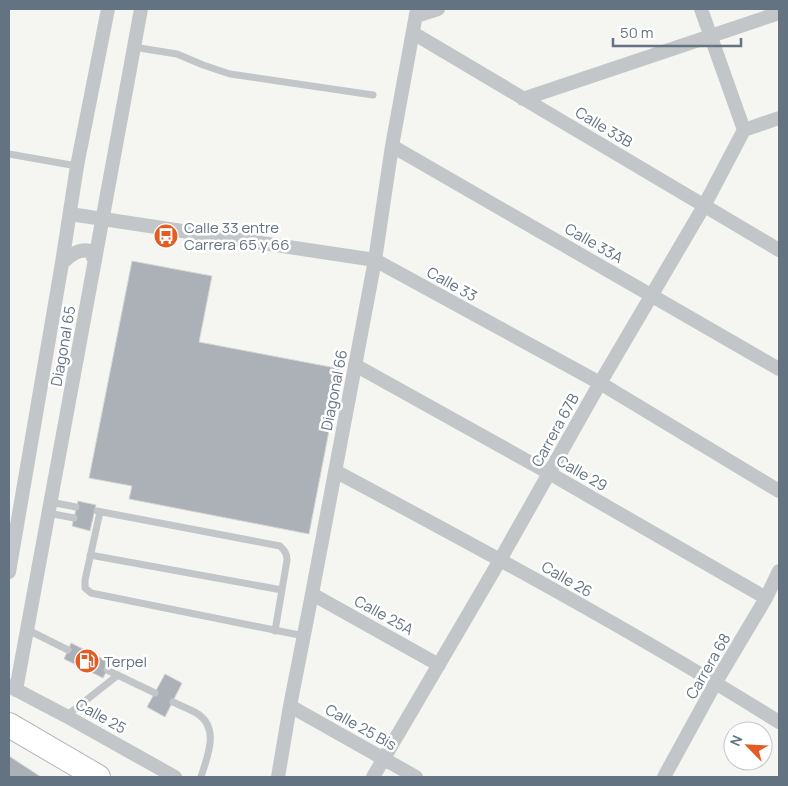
<svg xmlns="http://www.w3.org/2000/svg" width="788" height="786" font-family="Manrope,sans-serif">
  <style>
    .building { fill: #abb1b7; stroke: #d6d6d4 }
    .lines { fill: none; stroke-linecap: round; stroke-linejoin: round }
    .highway-casing { stroke: #b5b8bb; stroke-width: 26 }
    .lane { stroke: #c2c6c9; stroke-width: 7 }
    .street { stroke: #c2c6c9; stroke-width: 14 }
    .highway { stroke: #fff; stroke-width: 24 }
    .labels { text-anchor: middle; dominant-baseline: central; stroke-width: 5; stroke-linejoin: round; paint-order: stroke }
    .street-label { font-size: 15px; fill: #647382; stroke: #fff }
    .poi-label { font-size: 15px; fill: #647382; stroke: #fff; text-anchor: start }
  </style>
  <rect width="100%" height="100%" fill="#f5f5f1"/>
  <path class="building" d="M132 261 212 276 199 342 341 369 309 534 129 499 132 486 89 478Z
    M78 501 96 505 90 531 72 526Z
    M71 643 111 663 103 678 64 659Z
    M165 674 182 683 165 717 147 707Z
    M9 756 41 777H9Z"/>
  <g class="lines">
    <defs>
      <path id="highway" d="M9 725 98 777"/>
    </defs>
    <use href="#highway" class="highway-casing"/>
    <path class="lane" d="M133 47 177 54 203 65 230 74 373 95
      M9 154 77 166
      M50 502 76 507
      M97 511 280 546C285 551 287 554 287 560L275 631
      M100 512 85 580V588L91 593 304 636
      M48 513 74 518
      M90 555 282 590
      M28 630 68 650
      M107 670 155 693
      M173 702C181 706 190 709 198 714 220 729 207 757 201 777
      M66 716 118 675"/>
    <path class="street" d="M701 9 744 130
      M416 16 438 9
      M413 33 779 250
      M523 99 779 13
      M392 146 779 369
      M70 214 375 260 600 383 779 491
      M62 263C70 256 78 248 90 251L95 261
      M355 365 549 473 766 598
      M335 471C485 551 635 632 779 722
      M9 572 62 263 77 166 108 9
      M312 594 439 665
      M9 686 66 716 175 777
      M16 690 141 9
      M290 706 416 777
      M278 777 290 706 312 594 375 260 392 146 417 9
      M373 777 500 560 600 383 704 206 744 130 779 118
      M664 777 716 682 766 598 779 571"/>
    <use href="#highway" class="highway"/>
  </g>
  <defs>
    <symbol id="bus-disc" viewBox="-11 -11 22 22"><circle r="9.5" fill="#e25c24" stroke="#fff"/><path d="M-5-6H5V4H4V6H2V4H-2V6H-4V4H-5ZM-3.5-4V0h7V-4ZM-3.5 1.2v1.5H-2V1.2ZM2 1.2v1.5H3.5V1.2Z" fill="#fff"/></symbol>
    <symbol id="fuel-disc" viewBox="-11 -11 22 22"><circle r="9.5" fill="#e25c24" stroke="#fff"/><path d="M-5.5-6h7V0h2V4h1.3V-2.5L3-4.5l.8-.8L6-3V5H2.5V1h-1V6h-7ZM-4.2-4.7v3.2H.2V-4.7Z" fill="#fff"/></symbol>
  </defs>
  <g fill-rule="evenodd">
    <use href="#bus-disc" x="152" y="222" width="28" height="28"/>
    <use href="#fuel-disc" x="73" y="647" width="28" height="28"/>
  </g>
  <g class="labels">
    <g class="street-label">
      <text transform="translate(604 127) rotate(31)">Calle 33B</text>
      <text transform="translate(594 243) rotate(30)">Calle 33A</text>
      <text transform="translate(452 284) rotate(29)">Calle 33</text>
      <text transform="translate(63 346) rotate(-80)">Diagonal 65</text>
      <text transform="translate(334 390) rotate(-79)">Diagonal 66</text>
      <text transform="translate(555 430) rotate(-61)">Carrera 67B</text>
      <text transform="translate(582 473) rotate(30)">Calle 29</text>
      <text transform="translate(567 579) rotate(30)">Calle 26</text>
      <text transform="translate(384 615) rotate(29)">Calle 25A</text>
      <text transform="translate(708 666) rotate(-60)">Carrera 68</text>
      <text transform="translate(101 716) rotate(29)">Calle 25</text>
      <text transform="translate(361 727) rotate(29)">Calle 25 Bis</text>
    </g>
    <g class="poi-label">
      <text x="184" y="227">Calle 33 entre<tspan x="184" dy="17">Carrera 65 y 66</tspan></text>
      <text x="104" y="661">Terpel</text>
    </g>
  </g>
  <rect width="788" height="786" fill="none" stroke="#647382" stroke-width="20"/>
  <g transform="translate(748 746) rotate(294)"><circle r="24" fill="#ffffff" stroke="#c1c7cd"/>
  <path d="M0-4L9 19L0 12L-9 19Z" fill="#e25c24"/>
  <text y="-8" font-size="14" font-weight="bold" text-anchor="middle" fill="#647382">N</text>
  </g>
  <path d="M613 38v8h128v-8" fill="none" stroke="#647382" stroke-width="2.5"/>
  <text x="620" y="38" font-size="15" fill="#647382" stroke="#ffffff" stroke-width="4" paint-order="stroke">50 m</text>
</svg>
